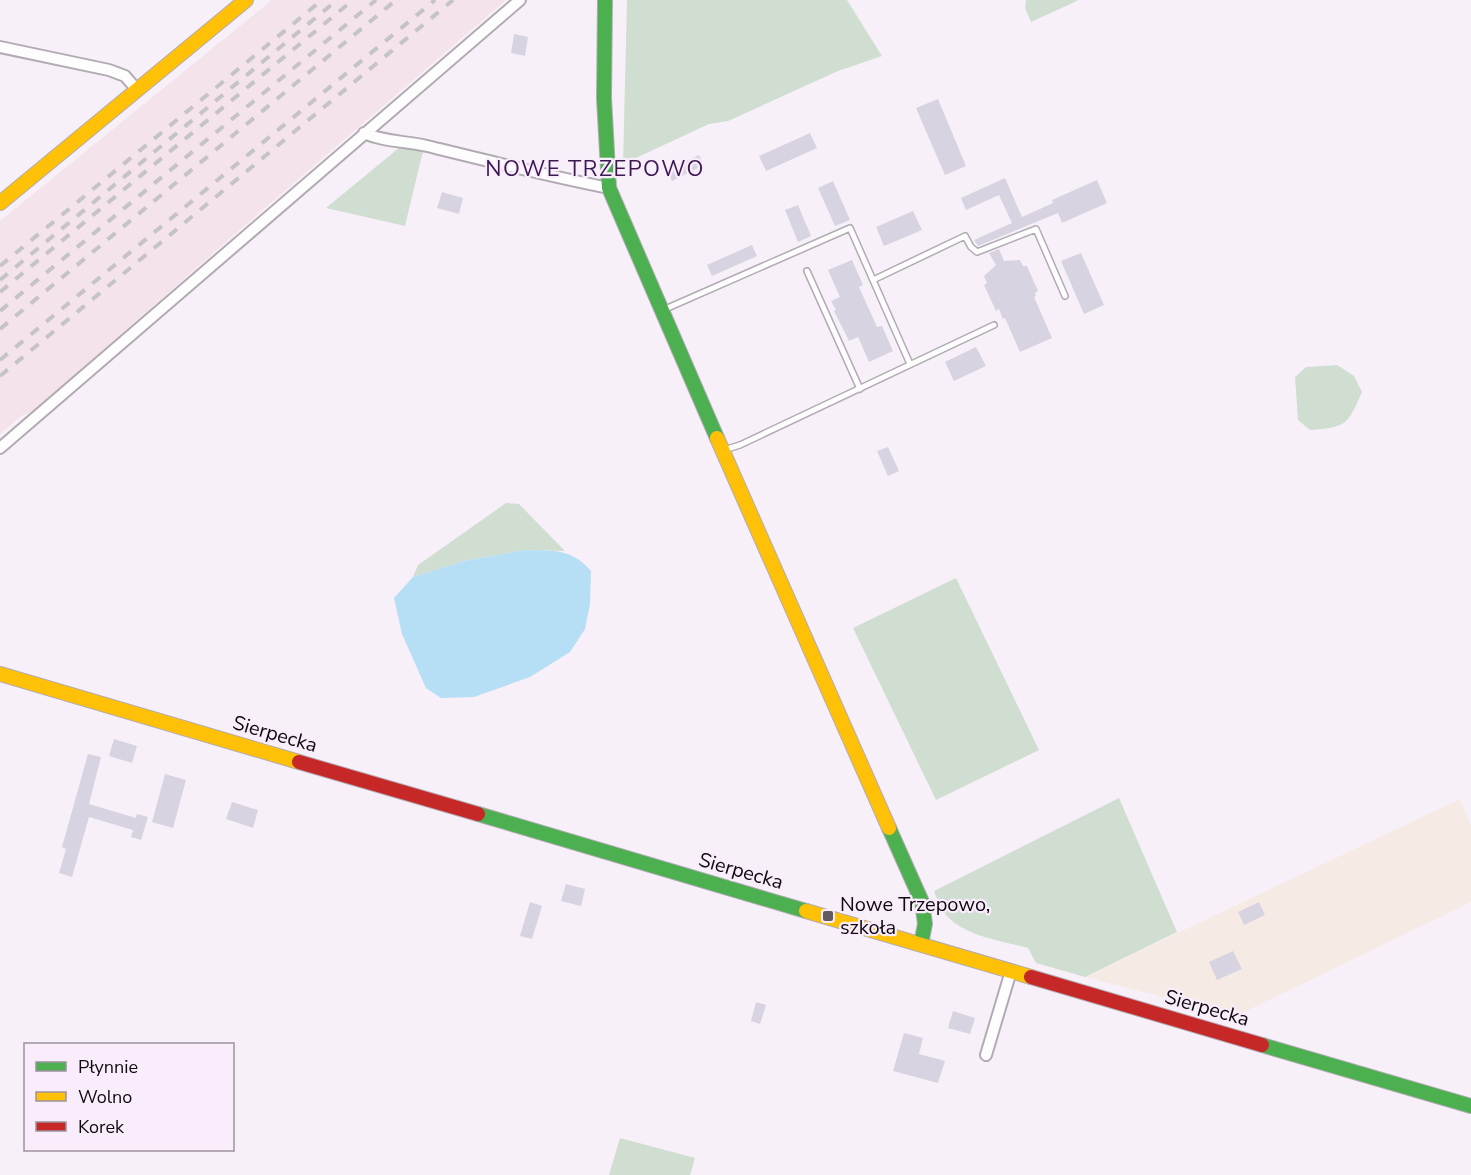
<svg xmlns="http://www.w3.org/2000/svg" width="1471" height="1175" font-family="'Nunito Sans',sans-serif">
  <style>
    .commercial { fill: #f6eae4 }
    .industrial { fill: #f4e3ea }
    .green { fill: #d0ded2 }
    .water { fill: #b6def4 }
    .building { fill: #d7d3e0 }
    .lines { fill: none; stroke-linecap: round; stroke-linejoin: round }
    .lane-casing { stroke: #b2abb3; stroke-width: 8 }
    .street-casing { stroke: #b2abb3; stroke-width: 14 }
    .fast-casing { stroke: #b2abb3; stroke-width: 16 }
    .slow-casing { stroke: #b2abb3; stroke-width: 16 }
    .jam-casing { stroke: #b2abb3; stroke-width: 16 }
    .lane { stroke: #fefdfe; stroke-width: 5 }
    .street { stroke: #fefdfe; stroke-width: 10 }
    .fast { stroke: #4caf50; stroke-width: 14 }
    .slow { stroke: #ffc107; stroke-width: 14 }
    .jam { stroke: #c62828; stroke-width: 14 }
    .rail { stroke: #c5c3c6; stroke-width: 4; stroke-dasharray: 10 10; stroke-linecap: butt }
    .poi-dot { fill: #615a62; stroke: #f9edfc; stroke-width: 2 }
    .labels { text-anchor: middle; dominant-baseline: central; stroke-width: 4.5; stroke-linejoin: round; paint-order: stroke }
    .street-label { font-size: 20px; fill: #100911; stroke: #f9edfc }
    .poi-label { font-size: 20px; fill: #100911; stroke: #f9edfc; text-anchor: start }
    .quarter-label { font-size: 22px; letter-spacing: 1.5px; fill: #3a1950; stroke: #f9edfc }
  </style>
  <rect width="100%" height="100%" fill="#f7f0f8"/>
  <path class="commercial" d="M1460 799 1471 826V902L1236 1016 1085 977Z"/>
  <path class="industrial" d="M272 0H506L258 214 32 412 21 416 0 434V221Z"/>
  <path class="green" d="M627 0H847L882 56 838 71 728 121 709 124 623 164Z
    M1026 0H1076L1077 1 1031 22 1025 8Z
    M400 147 423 151 405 226 326 208Z
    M1337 365 1354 376 1362 392C1347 426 1347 427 1310 430L1298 420 1295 377 1306 367Z
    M506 503 519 504 565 551 525 550 464 561 413 577 418 565Z
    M956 578 1039 750 936 800 853 628Z
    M1119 798 1177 932 1085 977 1036 963 1028 948C999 940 958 936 941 908 938 903 936 896 934 891Z
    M620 1138 695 1158 690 1175H609Z"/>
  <path class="water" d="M525 550C554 551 571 548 591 571L590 604 585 629 570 652 530 677 474 697 441 698 426 688 402 634 394 598 413 577 464 561Z"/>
  <path class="building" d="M514 34 528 37 525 56 511 53Z
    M938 99 966 166 945 175 916 108Z
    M810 133 817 148 766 171 759 156Z
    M699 155 704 165 672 181 667 170Z
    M1005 178 1022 217 1053 203 1052 200 1097 180 1107 203 1062 223 1058 213 978 246 974 240 1012 223 999 195 966 210 961 198Z
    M833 181 850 220 835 226 818 188Z
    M442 192 463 198 459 214 437 208Z
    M798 205 811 236 798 242 785 210Z
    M913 211 922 230 884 246 876 227Z
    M752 245 757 256 712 276 707 265Z
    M999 249 1004 261 1020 260 1023 266H1027L1038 291 1035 293 1036 296 1034 297 1052 338 1020 352 1005 318 1003 319 999 309 996 311 984 285 987 283 984 276 996 265 989 253Z
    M1081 253 1104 305 1084 314 1061 261Z
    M852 260 863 285 859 287 877 327 882 326 893 351 869 362 858 337 849 341 834 311 836 310 831 301 840 297 828 270Z
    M976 347 986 366 954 381 945 362Z
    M888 447 899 471 888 476 877 451Z
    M114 739 137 746 132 763 109 756Z
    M88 754 101 757 89 804 136 818 137 814 148 817 141 840 131 837 133 830 89 817 72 877 59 873 66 849 62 847Z
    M165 774 186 780 173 828 152 822Z
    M232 802 258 810 253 828 226 819Z
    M566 884 585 889 581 906 561 901Z
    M530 902 542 906 532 939 520 936Z
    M1259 902 1265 915 1244 925 1238 912Z
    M1233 951 1242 969 1217 980 1209 962Z
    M756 1002 766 1005 760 1024 751 1021Z
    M953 1011 975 1018 970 1034 948 1028Z
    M904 1033 923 1038 919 1054 945 1061 938 1083 893 1071Z"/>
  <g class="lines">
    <defs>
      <path id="lane" d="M807 271 860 389
        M873 280 965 236 971 247 977 252 1036 229 1065 296
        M663 310 850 228 910 364
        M724 450 740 445 994 325"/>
      <path id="street" d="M0 47 109 70 125 76 137 90
        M364 133C384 142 406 141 427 146 488 161 548 176 609 188
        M0 448 520 0
        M986 1055 1011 971"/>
      <path id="fast" d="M605 0 604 98 609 188 717 438
        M478 814 806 911
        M889 828 922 902 925 924 921 944
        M1262 1045 1471 1106"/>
      <path id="slow" d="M0 203 246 0
        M717 438 889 828
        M0 674 299 762
        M806 911 1031 977"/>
      <path id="jam" d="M299 762 478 814
        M1031 977 1262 1045"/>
    </defs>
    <use href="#lane" class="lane-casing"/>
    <use href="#street" class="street-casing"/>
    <use href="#fast" class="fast-casing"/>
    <use href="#slow" class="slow-casing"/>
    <use href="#jam" class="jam-casing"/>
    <use href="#lane" class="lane"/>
    <use href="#street" class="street"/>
    <use href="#fast" class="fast"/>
    <use href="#slow" class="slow"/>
    <use href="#jam" class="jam"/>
    <path class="rail" d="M0 266 322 0
      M0 280 337 0
      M0 292 353 0
      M0 311 376 0
      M0 329 396 0
      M0 360 435 0
      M0 376 453 0"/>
  </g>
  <rect class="poi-dot" x="822" y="910" width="12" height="12" rx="3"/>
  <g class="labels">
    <g class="street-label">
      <text transform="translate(275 734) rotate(16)">Sierpecka</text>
      <text transform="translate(741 871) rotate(16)">Sierpecka</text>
      <text transform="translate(1207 1008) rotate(16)">Sierpecka</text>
    </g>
    <g class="poi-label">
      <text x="840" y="904">Nowe Trzepowo,<tspan x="840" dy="23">szkoła</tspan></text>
    </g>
    <g class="quarter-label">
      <text x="595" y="169">NOWE TRZEPOWO</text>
    </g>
  </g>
  <rect x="24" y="1043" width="210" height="108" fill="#f9edfc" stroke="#9c929e" stroke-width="1.5"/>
  <rect x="36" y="1062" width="30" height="9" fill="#4caf50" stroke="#9c929e" stroke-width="1.5"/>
  <text x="78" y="1073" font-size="18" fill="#100911">Płynnie</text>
  <rect x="36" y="1092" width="30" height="9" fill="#ffc107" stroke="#9c929e" stroke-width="1.5"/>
  <text x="78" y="1103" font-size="18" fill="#100911">Wolno</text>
  <rect x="36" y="1122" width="30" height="9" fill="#c62828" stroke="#9c929e" stroke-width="1.5"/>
  <text x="78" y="1133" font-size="18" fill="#100911">Korek</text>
</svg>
